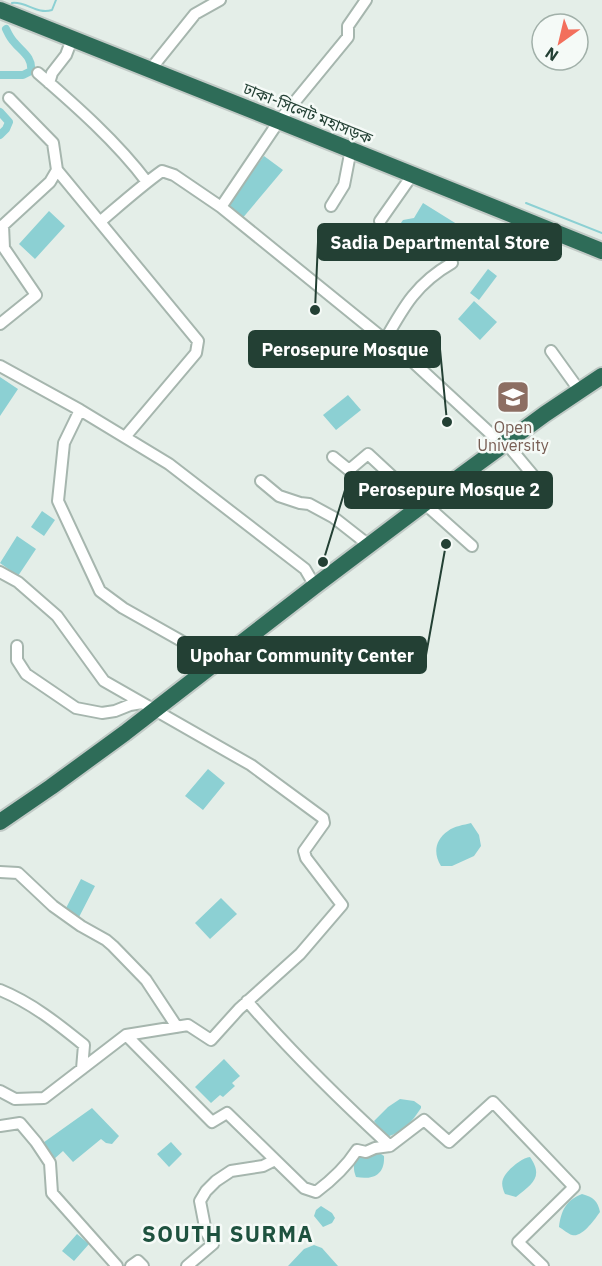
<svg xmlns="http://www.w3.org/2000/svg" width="602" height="1266" viewBox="0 0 602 1266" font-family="'IBM Plex Sans','Noto Sans Bengali',sans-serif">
<rect width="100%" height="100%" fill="#e4eee8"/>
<path fill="#8cd0d3" d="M264,156L283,170L241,220L225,207Z
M423,203L497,249L489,261L457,244L445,264L394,233L403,220L414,218Z
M49,211L65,226L35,259L19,244Z
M488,269L497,276L479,300L470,293Z
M474,301L497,322L480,340L458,319Z
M0,377L18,389L0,416Z
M348,395L361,410L336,430L323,415Z
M42,511L55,520L44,536L31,527Z
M17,536L36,549L18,576L0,563Z
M208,769L225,783L203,810L185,796Z
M471,823L479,835L481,846L474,856L452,866H441C433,853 435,840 448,831C454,826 464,825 471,823Z
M81,879L95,886L78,919L64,912Z
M221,898L237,914L210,939L195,923Z
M224,1059L240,1076L232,1083L235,1086L223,1097L220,1095L211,1103L195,1087Z
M400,1099L414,1101L421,1106V1108C412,1122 402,1133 386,1137L374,1121L388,1107Z
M92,1108L119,1136L112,1144L106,1143L101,1139L73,1162L63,1151L53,1160L40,1145Z
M171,1142L182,1154L169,1167L157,1154Z
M375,1150L384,1156C385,1175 373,1180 356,1177C349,1159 361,1157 375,1150Z
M530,1157C544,1177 532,1184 516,1197L505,1194C503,1190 501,1184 503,1179C506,1171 521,1158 530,1157Z
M582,1194C593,1197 598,1201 600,1212C595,1219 582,1238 572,1235C568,1234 563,1229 559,1227C561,1211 566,1200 582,1194Z
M321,1206L332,1213L335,1218L332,1223L323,1227L314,1216L316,1210Z
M77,1234L89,1244L74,1261L62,1251Z
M314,1245L322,1248L338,1266H288L304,1249Z"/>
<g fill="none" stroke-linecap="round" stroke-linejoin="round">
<path stroke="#8cd0d3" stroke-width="2" d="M12,3C26,1 37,15 52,10L56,0
M526,203L602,233"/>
<path stroke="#8cd0d3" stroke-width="8" d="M0,75H23L31,71C33,57 21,51 14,42C10,38 8,33 6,29
M0,112L9,122L6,129L0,135"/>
<defs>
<path id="minor" d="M366,0L348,26V37L279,121L221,207L385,340L399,349L503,445
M150,70L195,14L220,0
M38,73C75,105 117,142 147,182
M49,83L52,73L66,55L72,39
M57,170L198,341L196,353L125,437
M331,206L344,185L351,149
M101,221C121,204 141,186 162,171L174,175L221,207
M380,221L413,174
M0,228L50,182L57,170L53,143L9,98
M0,324L36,295L4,248L3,225
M385,340C404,306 417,283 452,263
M551,351L579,390
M0,366L80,410L169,464L305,569L315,586
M80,410L64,443L58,501L100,591L123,608L185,643L218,663
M506,443L542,486L540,500
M333,457L349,470L368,454L423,505
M261,481L279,496L300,503L309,504L333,517L370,546
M425,504L472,546
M0,572L18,582L57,616L104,681L251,765L323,818L324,823L304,851L306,858L342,905L300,954L239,1009L211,1040L188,1025L126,1035L44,1098L15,1099L0,1091
M17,646V660L26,674L76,708L102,713L115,711L130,705L142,703
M0,872L18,873L53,906L81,926L106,940L113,946L146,980L177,1027
M0,990C32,1003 58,1024 84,1045L82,1069
M247,1001C291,1052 340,1100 390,1146L424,1120L449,1142L493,1102L574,1187L518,1242L543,1266
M126,1035L212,1122L227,1113L304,1188L316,1192C332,1180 346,1167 357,1150L366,1152L375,1148L390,1146
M0,1126L20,1123L36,1142L50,1163L52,1193L117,1266
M131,1266L138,1261L143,1266
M187,1266L213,1244L206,1232L200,1201L206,1191L216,1181L231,1171L263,1166L275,1160"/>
<path id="highway" d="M0,10L279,121L602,251
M0,822L51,787L125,733L315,586L462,475L545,414L602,376"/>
</defs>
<use href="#minor" stroke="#a6b6ae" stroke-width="14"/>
<use href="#highway" stroke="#c1cac6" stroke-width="20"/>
<use href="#minor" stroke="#fff" stroke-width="10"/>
<use href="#highway" stroke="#2e6c58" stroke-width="16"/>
</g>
<defs>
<symbol id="university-square" viewBox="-11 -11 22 22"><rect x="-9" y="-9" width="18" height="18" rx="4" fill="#8d6e63" stroke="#f5faf7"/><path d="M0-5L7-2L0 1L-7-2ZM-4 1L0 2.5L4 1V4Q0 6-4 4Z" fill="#fff"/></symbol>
</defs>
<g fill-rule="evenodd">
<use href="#university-square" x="494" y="378" width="38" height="38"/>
</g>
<g text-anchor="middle" stroke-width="5" stroke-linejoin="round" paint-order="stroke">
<g font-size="16" fill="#234034" stroke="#f5faf7">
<text transform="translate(308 113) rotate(22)" y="6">ঢাকা-সিলেট মহাসড়ক</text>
</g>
<g font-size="16" fill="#785e54" stroke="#f5faf7">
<text x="513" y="433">Open<tspan x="513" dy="18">University</tspan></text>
</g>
<g font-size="22" font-weight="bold" letter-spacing="1.5" fill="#1e523f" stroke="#f5faf7">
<text x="228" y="1242">SOUTH SURMA</text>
</g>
</g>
<path fill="none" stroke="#234034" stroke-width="2" d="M315 310L318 242M447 422L440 349M323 562L345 490M446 544L426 655"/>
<g fill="#234034" stroke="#f5faf7" stroke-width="2">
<circle cx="315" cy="310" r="6"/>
<circle cx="447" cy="422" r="6"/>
<circle cx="323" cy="562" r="6"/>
<circle cx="446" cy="544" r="6"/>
</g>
<g fill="#234034" stroke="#234034" stroke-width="2">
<rect x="318" y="224" width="243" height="36" rx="6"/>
<rect x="249" y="331" width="191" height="36" rx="6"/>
<rect x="345" y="472" width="207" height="36" rx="6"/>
<rect x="178" y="637" width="248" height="36" rx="6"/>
</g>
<g font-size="18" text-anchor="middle" font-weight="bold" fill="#fff">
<text x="440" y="249">Sadia Departmental Store</text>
<text x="345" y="356">Perosepure Mosque</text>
<text x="449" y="496">Perosepure Mosque 2</text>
<text x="302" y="662">Upohar Community Center</text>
</g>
<g transform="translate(560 42) rotate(214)"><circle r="28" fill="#f5faf7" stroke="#a1b0a9" stroke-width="1.5"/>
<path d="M0-4.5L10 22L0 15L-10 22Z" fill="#f36f5c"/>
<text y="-9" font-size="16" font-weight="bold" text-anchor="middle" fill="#234034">N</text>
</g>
</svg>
